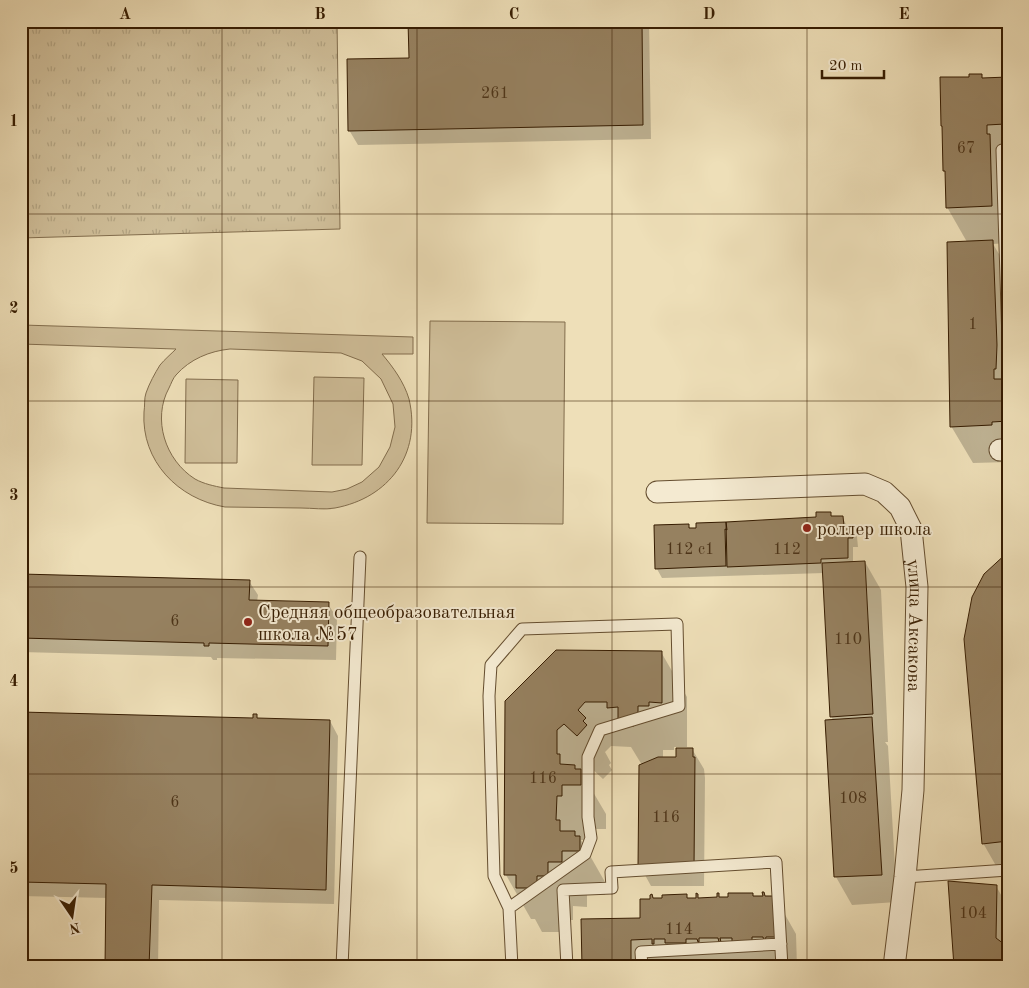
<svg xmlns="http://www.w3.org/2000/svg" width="1029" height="988" viewBox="0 0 1029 988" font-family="'Old Standard TT',serif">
<defs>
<pattern id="grass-tufts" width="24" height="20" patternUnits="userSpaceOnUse" patternTransform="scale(1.25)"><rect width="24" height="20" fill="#cfbe99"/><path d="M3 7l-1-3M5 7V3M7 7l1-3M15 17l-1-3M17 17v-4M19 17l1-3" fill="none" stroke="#b2a382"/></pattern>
</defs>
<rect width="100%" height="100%" fill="#eedfb8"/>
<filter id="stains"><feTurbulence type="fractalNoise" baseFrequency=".004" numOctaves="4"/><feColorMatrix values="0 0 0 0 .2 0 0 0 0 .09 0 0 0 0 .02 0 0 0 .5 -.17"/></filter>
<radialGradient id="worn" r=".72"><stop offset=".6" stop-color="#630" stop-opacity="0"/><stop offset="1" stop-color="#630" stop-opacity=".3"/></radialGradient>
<path fill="url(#grass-tufts)" stroke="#826d4d" d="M21,21H337L340,229L21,238Z"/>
<path fill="#cfbe99" stroke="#826d4d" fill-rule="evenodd" d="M430,321L565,322L563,524L427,523Z
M22,325L413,337V354H382C393,367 404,382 409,399C422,454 389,498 335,508C325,510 312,508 301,508C276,508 250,507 225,507C178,499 141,461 144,412C145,406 144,398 146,393C149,384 155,373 160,365C165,359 171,354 176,349L21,344ZM230,349L341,353L362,361L381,379L393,404L395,427L390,447L379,467L362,482L347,489L332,492L224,488C214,486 204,484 195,479C165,460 152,419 169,388C171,384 173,378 176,375C190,359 210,351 230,349Z
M314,377L364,378L362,465H312Z
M186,379L238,380L237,463H185Z"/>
<path fill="#0003" d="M409,21H649L651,139L358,145L349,130L410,59Z
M981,75L983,79H1008V243L993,244L1008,269V462L973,463L951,426L967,242L947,207L946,174L944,171L970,79Z
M830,513L832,517H842L848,528L852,527L857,537L858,547H853V562H865L881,590L888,742H885L888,746L897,902L852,905L836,877L826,721L833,720L831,716L824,573L662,578L657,569L688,525L691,529L817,518Z
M1008,553V870L999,871L983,843Z
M21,575L249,581L258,595L257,602L328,604L337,618L336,660L217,658V660H213L211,657L21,652Z
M661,652L687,697V747H674V750H663V758H677L692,749L704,769L705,778L704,886H651L640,866L642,765L631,747L611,746L605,752L611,763L609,765L612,770L603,779L590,767L583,775L606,814V829H588L587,840H581L605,882V895H587V907L573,906V920H562V932H542L535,919H531L506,875L507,701Z
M21,713L254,719L256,716L258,719L330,721L338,736L334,904L159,900L158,967H106L108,898L21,896Z
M949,882L996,886L1008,907V967Z
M752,894L754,898L775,897L796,934L797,967H583L663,900L686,895L688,899L729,898Z"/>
<path fill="#968160" stroke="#361c01" d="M408,21H642L643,125L348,131L347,59L409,58Z
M969,74H982V78L1008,77V122H1005V124L987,125V134H990L992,206L946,208L945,171H943L942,126H941L940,77H969Z
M993,240L997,345L996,369H994V379H1008V421L992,422V425L950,427L947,242Z
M816,512H831V516H843L844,526H852L853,538H848V558L821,559V563L727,567L726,522L816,517Z
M726,522L727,530L725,529L726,566L655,569L654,525L689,524V528H696V523Z
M1008,552V841L982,844L964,639L972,597L984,574Z
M865,561L873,714L830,717L822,563Z
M21,574L250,580L249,600L329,602L328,646L209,643V646H204V643L21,638Z
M556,650L662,651V703L649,702V706H638V721H634V726H618V707L607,708V702H585L578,710L586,718L583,721L587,725L577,736L564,724L557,730V754H560V764L575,765V769H581V785H562V796H557L556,820H560V831H575V836H580V851H562V862H548V876H537V888H516V875H504L505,701Z
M21,712L253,718V714H257V718L330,720L326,890L152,885L149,967H105L106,884L21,882Z
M872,717L882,875L834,877L825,720Z
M676,748H693V757H695L694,867H638L639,765L658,757H676Z
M948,881L997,885L996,938L1008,947V967H954Z
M762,892H764L765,896H775L777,937H766L765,941H764L763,937H752V941L732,942V938H720L721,942H719L718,938H699V942H698L697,939H686V943H665V939H654V944H652V939L631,940V965L633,967H582L581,919L640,918V899H650V895L652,894L653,898H662V895L687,894V898H696V893L698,894V898L717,897V893H719V897H728V893H753V896H763Z"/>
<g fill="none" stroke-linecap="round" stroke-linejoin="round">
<defs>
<path id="service" d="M1008,150H1002L1008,341
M905,877L1008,870
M509,908L585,854L591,838L588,817V757L600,730L679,706L677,624L522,629L491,665L489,696L494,876L509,908L512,967
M342,967L360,557
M567,967L563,890L612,888L611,872L776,862L782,967
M642,967L641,952L781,944"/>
<g id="minor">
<path d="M1000,450H1008"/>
<path id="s1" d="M657,492L865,484L884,492L900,507L911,529L917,587L913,790L905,877L894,967"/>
</g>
</defs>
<use href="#service" stroke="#644d2f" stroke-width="13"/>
<use href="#minor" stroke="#644d2f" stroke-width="23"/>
<use href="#service" stroke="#f4ead1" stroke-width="11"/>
<use href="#minor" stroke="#f4ead1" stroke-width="21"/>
</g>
<path fill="none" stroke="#361c01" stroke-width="1" stroke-opacity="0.55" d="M222,21V967M417,21V967M612,21V967M807,21V967M21,214H1008M21,401H1008M21,587H1008M21,774H1008"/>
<g fill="#8f2418" stroke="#f4ead1" stroke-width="2">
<circle cx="807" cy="528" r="5"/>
<circle cx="248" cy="622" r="5"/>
</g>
<g text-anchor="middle" stroke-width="4" stroke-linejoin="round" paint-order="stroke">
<g font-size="16" fill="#4e3519">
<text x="495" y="98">261</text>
<text x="966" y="153">67</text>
<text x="973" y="329">1</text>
<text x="690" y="554">112 с1</text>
<text x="787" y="554">112</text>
<text x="175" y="626">6</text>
<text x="848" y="644">110</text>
<text x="543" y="783">116</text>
<text x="853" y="803">108</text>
<text x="175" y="807">6</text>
<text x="666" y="822">116</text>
<text x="973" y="918">104</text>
<text x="679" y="934">114</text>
</g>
<g font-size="19" fill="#361c01" stroke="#f4ead1" text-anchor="start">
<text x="817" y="535">роллер школа</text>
<text x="258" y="618">Средняя общеобразовательная<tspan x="258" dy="22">школа №57</tspan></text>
</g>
<g font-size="19" fill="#361c01" stroke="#f4ead1">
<text dy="7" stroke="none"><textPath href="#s1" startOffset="372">улица Аксакова</textPath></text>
</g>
</g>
<rect width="1029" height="988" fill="none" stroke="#eedfb8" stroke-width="55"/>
<g transform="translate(72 916) rotate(167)" stroke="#f4ead1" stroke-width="4" paint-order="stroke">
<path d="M0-4L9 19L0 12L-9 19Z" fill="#361c01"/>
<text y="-8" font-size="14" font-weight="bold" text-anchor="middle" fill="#361c01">N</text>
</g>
<path d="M822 70v8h62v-8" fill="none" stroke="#361c01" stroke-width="2.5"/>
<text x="829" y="70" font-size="15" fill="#361c01" stroke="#f4ead1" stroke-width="4" paint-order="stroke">20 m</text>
<rect x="28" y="28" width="974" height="932" fill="none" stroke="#361c01" stroke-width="2"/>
<g font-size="16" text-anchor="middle" font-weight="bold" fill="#361c01">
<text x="125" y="19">A</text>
<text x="320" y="19">B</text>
<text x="514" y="19">C</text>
<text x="709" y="19">D</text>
<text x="904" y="19">E</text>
<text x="14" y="126">1</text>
<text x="14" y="313">2</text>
<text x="14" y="500">3</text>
<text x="14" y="686">4</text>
<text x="14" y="873">5</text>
</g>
<rect width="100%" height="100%" filter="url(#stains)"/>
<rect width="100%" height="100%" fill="url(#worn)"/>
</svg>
